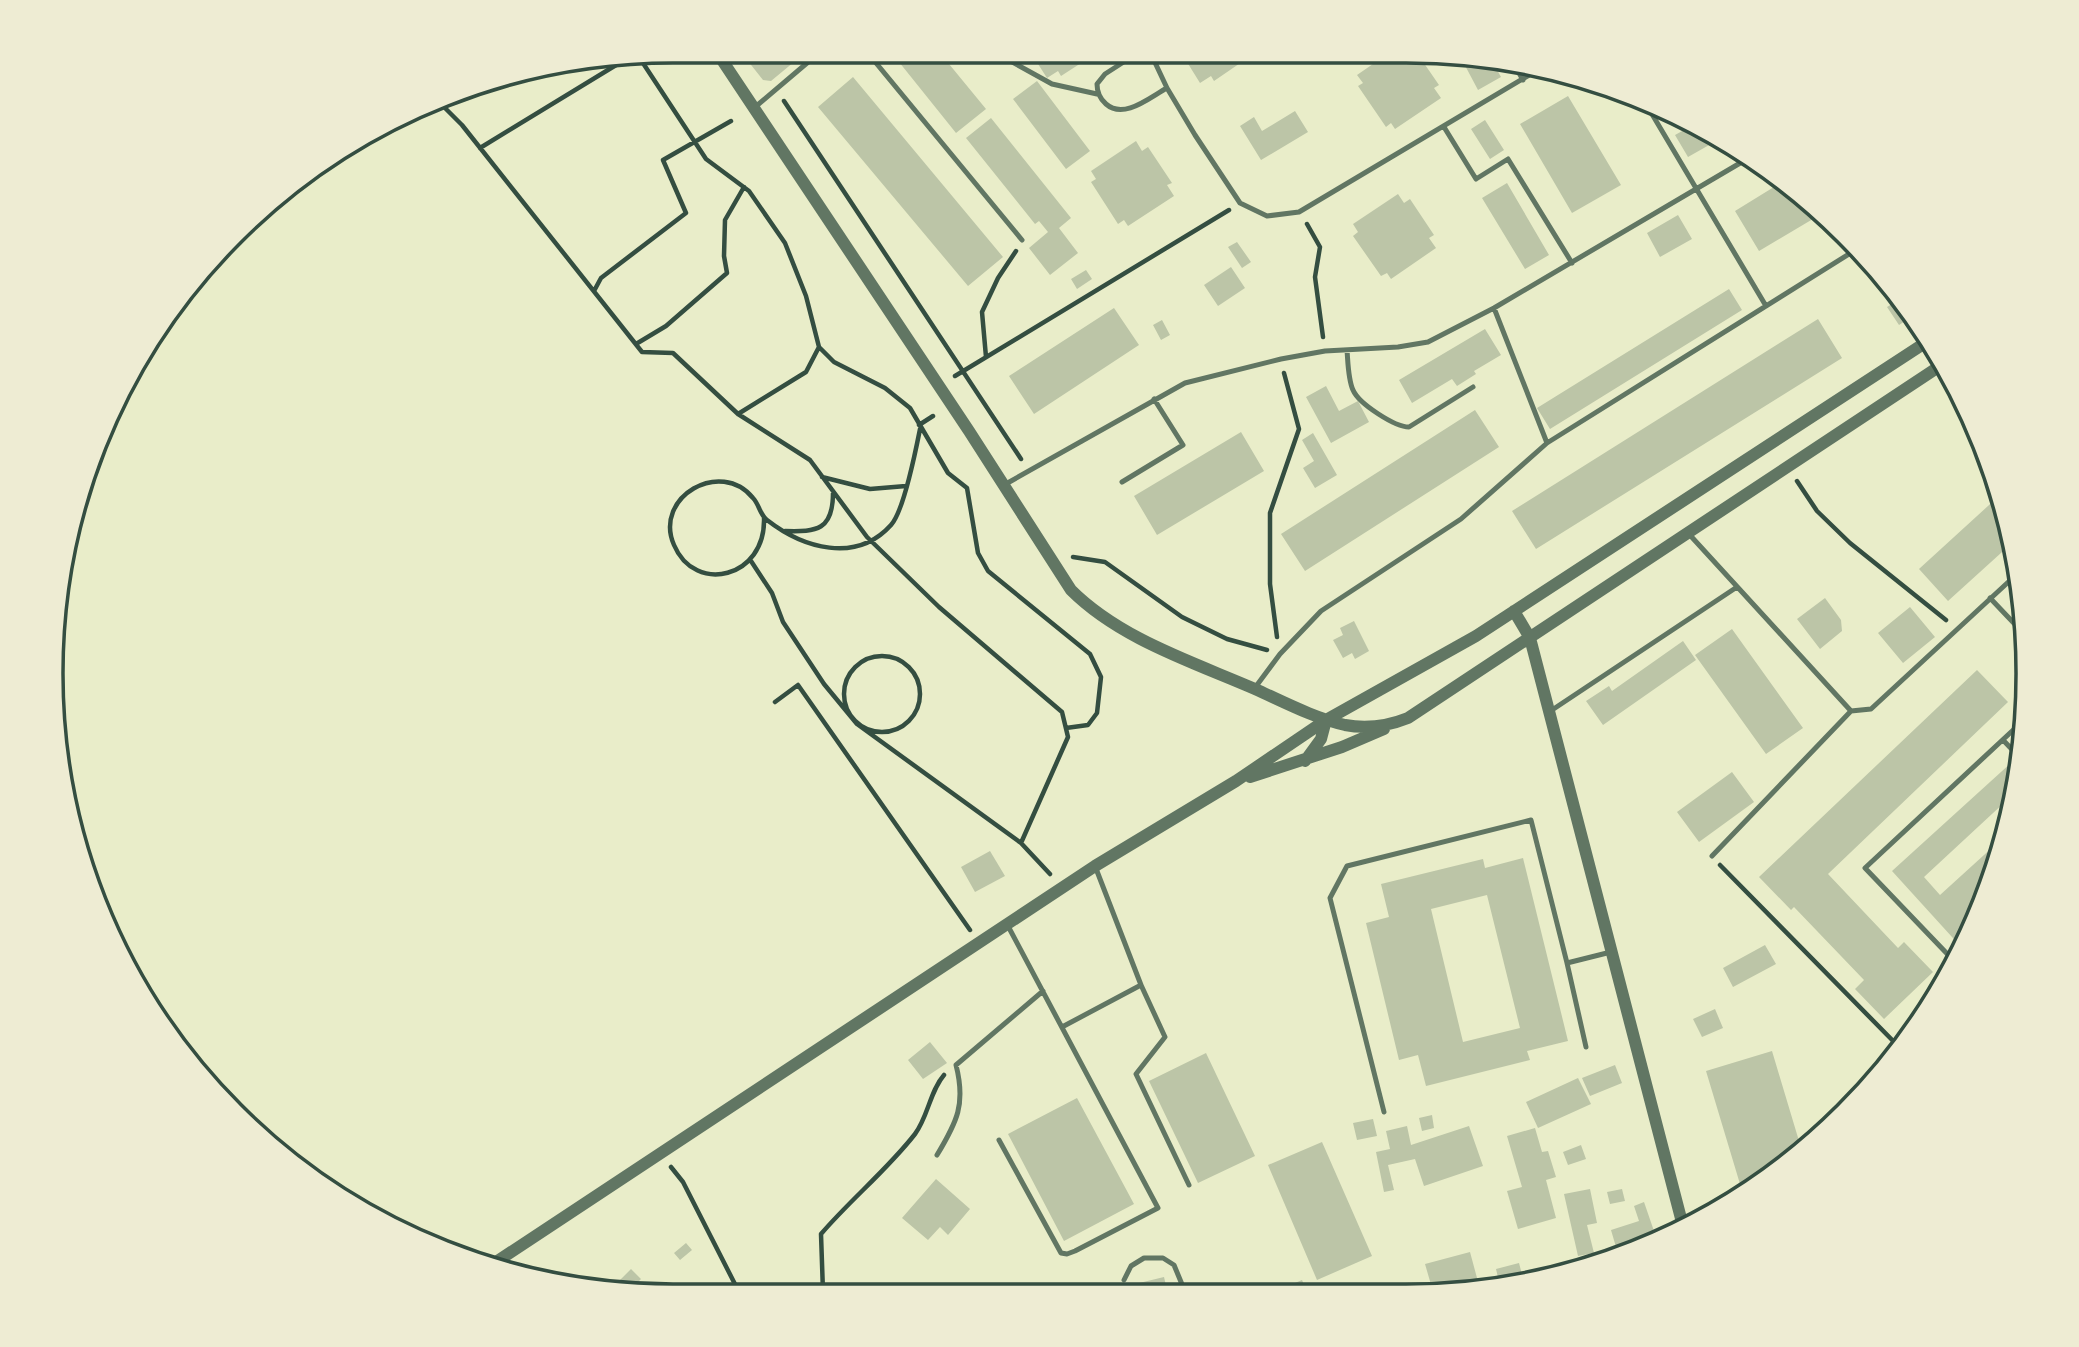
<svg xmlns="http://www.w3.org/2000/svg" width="2079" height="1347" viewBox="0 0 2079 1347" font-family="'Public Sans',sans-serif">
<rect width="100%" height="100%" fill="#e9edc9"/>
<path fill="#bcc5a7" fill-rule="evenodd" d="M740,51L796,52L800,57L771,81L763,80Z
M891,52L940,53L986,109L956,133Z
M1031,53H1064L1095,54L1061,76L1058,71L1047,78Z
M1182,54L1247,55L1249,57L1214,81L1211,76L1200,83Z
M1386,55L1419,56L1439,85L1434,88L1441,98L1395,129L1391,123L1386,127L1358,86L1363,83L1357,75Z
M1460,56L1490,57L1501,77L1478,90Z
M853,77L1003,257L968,286L818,107Z
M1037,81L1090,151L1066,169L1013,99Z
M1568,96L1621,185L1572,213L1520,124Z
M1295,111L1308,132L1261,160L1240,126L1254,117L1262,131Z
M991,118L1071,218L1059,228L1078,253L1050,275L1029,248L1048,232L1039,221L1035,224L966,138Z
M1485,120L1504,150L1490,159L1471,129Z
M1695,124L1718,140L1688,157L1675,135Z
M1136,141L1142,151L1148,147L1172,183L1167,185L1174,196L1128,226L1124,220L1118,224L1091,182L1096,179L1091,171Z
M1782,182L1816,205L1823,213L1759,251L1735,211Z
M1507,183L1549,255L1525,269L1482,198Z
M1398,194L1404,203L1410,199L1434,235L1429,238L1436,248L1391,279L1387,273L1381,276L1353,236L1358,232L1353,224Z
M1678,215L1692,239L1660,257L1647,233Z
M1237,242L1251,262L1242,268L1228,247Z
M1231,267L1245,288L1218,306L1204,285Z
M1086,270L1092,279L1077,289L1071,279Z
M1882,276L1899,294L1913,316L1899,325L1887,307L1897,301Z
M1729,289L1742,310L1550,429L1537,408Z
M1114,308L1139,345L1034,414L1009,376Z
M1818,319L1842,358L1536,549L1512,511Z
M1162,320L1170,335L1161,340L1153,325Z
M1485,329L1501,355L1474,371L1476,374L1457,386L1452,379L1412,403L1399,380Z
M1326,386L1339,411L1358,401L1369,422L1331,443L1306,397Z
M1475,410L1499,447L1305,571L1281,534Z
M1241,432L1264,471L1157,535L1134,496Z
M1313,433L1337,475L1315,488L1303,468L1314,461L1302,440Z
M2000,495L2007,512L2012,543L1948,601L1919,569Z
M1825,598L1841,620L1842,631L1820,649L1797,619Z
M1910,607L1935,637L1903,663L1878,633Z
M1354,621L1369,651L1355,659L1352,653L1343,658L1333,640L1343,635L1340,628Z
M1732,629L1803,728L1766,754L1695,655Z
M1683,641L1696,660L1603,725L1586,701L1609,686L1612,691Z
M1977,670L2008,702L1828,874L1898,948L1904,942L1933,972L1884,1019L1855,989L1864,980L1794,907L1791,910L1759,877Z
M2012,762L2019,770L2011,806L2006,801L1924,877L1940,895L1995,845L2000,852L1995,873L1980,907L1965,921L1971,928L1962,948L1892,871Z
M1732,772L1754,802L1699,842L1677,812Z
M990,851L1005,876L975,892L961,867Z
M1523,858L1568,1041L1527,1051L1530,1060L1426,1086L1418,1055L1399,1060L1366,923L1389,917L1381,884L1483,859L1485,868ZM1487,895L1520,1028L1463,1042L1431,909Z
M1765,945L1776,964L1733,987L1723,968Z
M1715,1009L1723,1028L1702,1037L1693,1019Z
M930,1042L947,1063L923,1079L908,1060Z
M1772,1051L1802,1151L1785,1167L1743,1194L1706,1071Z
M1206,1053L1255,1156L1198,1183L1149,1081Z
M1615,1065L1622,1083L1590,1096L1582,1078Z
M1578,1078L1591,1104L1538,1128L1526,1102Z
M1077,1098L1134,1204L1064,1241L1008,1134Z
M1432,1115L1434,1128L1422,1131L1419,1118Z
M1373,1119L1377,1136L1357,1140L1353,1123Z
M1407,1126L1411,1145L1469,1126L1483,1166L1424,1186L1415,1159L1388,1165L1394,1190L1384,1192L1376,1152L1390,1149L1386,1131Z
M1535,1128L1542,1152L1548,1151L1556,1177L1546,1180L1556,1218L1518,1229L1507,1191L1522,1187L1507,1136Z
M1322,1142L1372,1256L1317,1280L1268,1165Z
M1581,1145L1586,1159L1568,1165L1563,1152Z
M936,1179L970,1209L948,1235L940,1227L928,1240L902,1218Z
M1590,1189L1597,1223L1587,1225L1594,1253L1578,1256L1564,1194Z
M1622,1189L1625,1201L1610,1204L1607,1192Z
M1644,1202L1655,1234L1616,1247L1611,1230L1639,1221L1634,1206Z
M686,1243L692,1250L680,1260L674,1253Z
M1470,1252L1480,1289L1434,1295L1425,1264Z
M1519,1263L1524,1282L1500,1286L1496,1269Z
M631,1269L641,1279L629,1291H624L616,1284Z
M1164,1277L1168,1294L1102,1293V1292Z
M1302,1280L1308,1294H1283L1281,1289Z"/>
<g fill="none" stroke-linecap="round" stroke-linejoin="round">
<path stroke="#344e41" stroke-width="4.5" d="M639,57L706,159L749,191L785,243L806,296L819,347L834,362L885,388L910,408L948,473L967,488L978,553L988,571L1090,654L1101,677L1097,713L1088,725L1066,728
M438,101L462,125L642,352L673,353L738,414L810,460L867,537L939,607L1062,712L1068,737L1021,843
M784,101L1021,459
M480,148L626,59
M1307,224L1320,247L1315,277L1323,337
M594,291L601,278L686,213L663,160L731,121
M636,344L666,326L727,273L724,256L725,220L744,187
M986,357L982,312L998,278L1016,251
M955,376L1229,210
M738,414L806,372L819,347
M919,425L933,416
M822,477L870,489L906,486
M1797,481L1817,511L1850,543L1946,620
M764,518C766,578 695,595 674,545C653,497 721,458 753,498C759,504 760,515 767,520C803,548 856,564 891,525C904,511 916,449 920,429
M785,531C817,532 833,530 833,493
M1073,557L1105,562L1182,617L1227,639L1267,650
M751,561L772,593L783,622L824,684L857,724L1021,843L1050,874
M1277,637L1270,584V513L1299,429L1284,373
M844 694a38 38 0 1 1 76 0a38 38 0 1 1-76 0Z
M775,702L798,685L970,930
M1720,865L1900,1048
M671,1167L683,1182L739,1292
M823,1292L821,1234C851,1199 887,1170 915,1134C928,1117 930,1091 944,1075"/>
<path stroke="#617663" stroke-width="5" d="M867,52L1022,240
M996,53L1052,84L1097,94
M1136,54L1105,74L1097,84C1097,92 1099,98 1106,104C1124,120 1150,97 1167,88
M1151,54L1167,88L1195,135L1240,203L1267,216L1299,212L1536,71
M1514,64L1523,80
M1646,104L1766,306
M754,108L820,52
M1444,127L1476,179L1508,159L1572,263
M1494,308L1547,443
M1347,350C1348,362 1348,379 1353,390C1359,404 1395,427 1409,427L1473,387
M1122,482L1183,445L1154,399
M1004,485L1185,383L1281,359L1325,351L1398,347L1428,342L1494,308L1747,159
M1688,533L1851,711
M1990,598L2027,637
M1254,689L1280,654L1321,611L1461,519L1547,443L1857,249
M1549,712L1737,587
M2003,740L2022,760
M1712,856L1851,711L1871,709L2017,574
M1955,962L1865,868L2024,720
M1567,963L1586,1047
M1141,985L1165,1037L1136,1074L1189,1185
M1062,1027L1141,985L1095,866
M1384,1112L1330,898L1347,866L1531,820L1567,963L1611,952
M999,1140L1061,1253L1067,1254L1075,1251L1158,1208L1008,926
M937,1155C957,1122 966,1104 956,1065L1043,991
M1124,1280L1131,1266L1144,1258H1163L1174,1265L1186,1294"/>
<path stroke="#617663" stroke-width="12" d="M716,51L969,431L1071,590C1120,639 1193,662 1255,689C1284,702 1314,718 1345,725C1367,729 1388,726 1408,718L1943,364
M1514,611L1530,638L1684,1230
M1305,761L1321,739L1326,720
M1250,777L1342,747L1384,729
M493,1264L1095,866L1236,781L1326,720L1476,636L1928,341"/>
</g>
<path d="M0 0H2079V1347H0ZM673 63H1406A610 610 0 0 1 2016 673V674A610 610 0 0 1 1406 1284H673A610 610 0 0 1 63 674V673A610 610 0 0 1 673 63Z" fill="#eeecd3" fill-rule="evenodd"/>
<path fill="none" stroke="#344e41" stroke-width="3.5" d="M673 63H1406A610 610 0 0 1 2016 673V674A610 610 0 0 1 1406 1284H673A610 610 0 0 1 63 674V673A610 610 0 0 1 673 63Z"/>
</svg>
